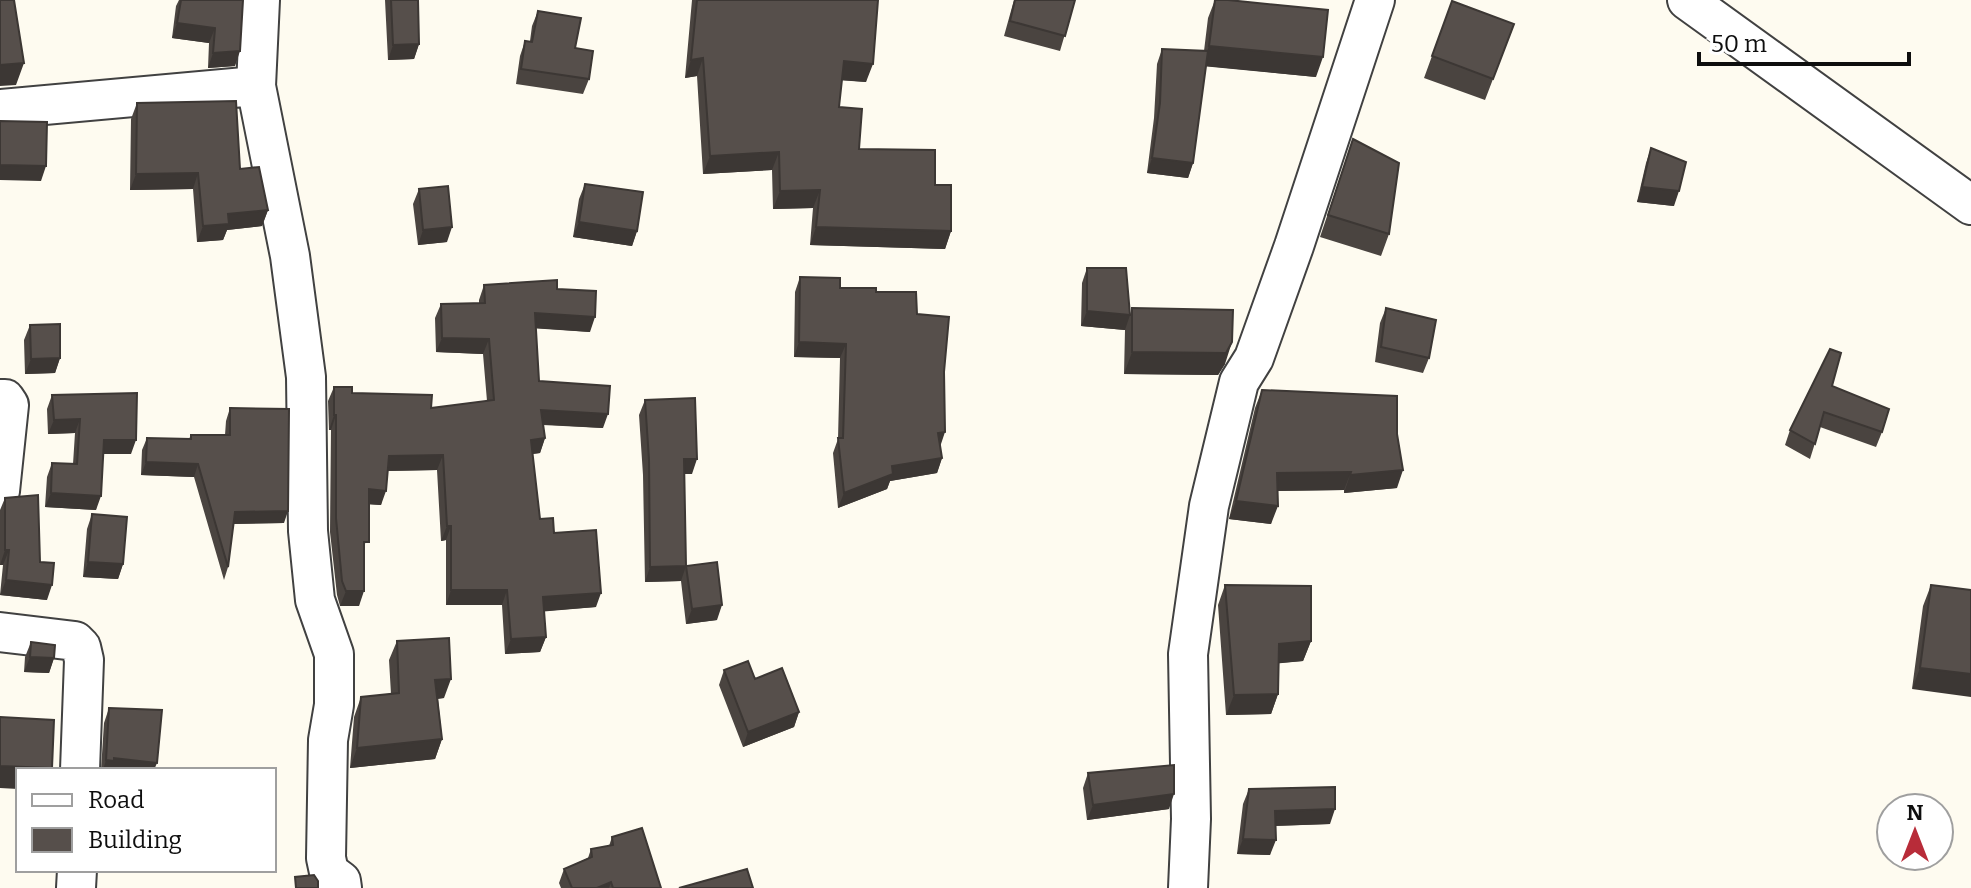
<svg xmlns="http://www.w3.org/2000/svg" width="1971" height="888" viewBox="0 0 1971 888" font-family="Bitter,serif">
<rect width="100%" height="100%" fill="#fefbf0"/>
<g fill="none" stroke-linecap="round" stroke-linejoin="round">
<defs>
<path id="minor" d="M260,0L256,86L290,256L306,377L308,531L315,600L334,654V705L328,740L326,858L329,872L341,881L342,888
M1687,0L1971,205
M0,109L256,86
M0,399H5L9,405L0,491
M0,632L75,641L81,647L84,660L80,770
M76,888L77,870
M1188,888L1191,819L1188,654L1209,506L1239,382L1254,358L1294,246L1375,0"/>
</defs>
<use href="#minor" stroke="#414141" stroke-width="42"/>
<use href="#minor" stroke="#fff" stroke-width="38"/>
</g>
<path fill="#4a4440" d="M179,0H243L235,66L208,68L209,43L172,38L176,6Z
M385,0H418L419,44L414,59L388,60Z
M692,0H878L866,82L842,80L839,107L859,149L935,185L951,231L945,249L810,245L813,208L773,209L772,170L703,174L697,76L685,78Z
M1014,0H1075L1060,51L1004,36Z
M1215,0L1316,77L1206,66L1193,163L1188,178L1147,173L1154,118L1157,64L1162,49L1204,51L1208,18Z
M1452,1L1514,24L1485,100L1424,78Z
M538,11L575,48L589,79L583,94L516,84L520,56L525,41H530L532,26Z
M137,103L240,169L268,210L262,226L227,230L223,240L197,242L193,189L130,190L131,119Z
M1353,139L1389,234L1381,256L1320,237Z
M1651,148L1674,206L1637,202L1646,163Z
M585,184L637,231L632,246L573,237L579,199Z
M419,189L447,242L418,245L413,204Z
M1087,268L1130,315L1132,308L1225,364L1218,375L1124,374L1125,330L1081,326L1082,283Z
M800,277L840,288L876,292L917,314L944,372L940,446L942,458L937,473L890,481L887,489L838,508L833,453L838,439L840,358L794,357L795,292Z
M484,285L557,289L590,332L536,328L539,381L603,428L543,425L545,438L540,453L532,454L540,519L554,533L596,607L544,611L546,637L540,652L505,654L502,605H446V540L441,541L437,470L388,471L381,505L369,504L359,606H340L337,595L330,532L331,430H329L328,401L334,387L352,393L431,408L487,401L483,354L436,352L435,318L441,304L479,303V300Z
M1386,308L1429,358L1423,373L1375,362L1380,323Z
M30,325L60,358L55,373L25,374L24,340Z
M1832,386L1882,432L1876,447L1820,427L1810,459L1785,445L1790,430Z
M1262,390L1397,434V488L1344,493V490L1277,491L1271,524L1229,519L1255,408Z
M52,395L131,454H103L96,510L45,507L47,477L52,463L73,464L75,433L48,434L47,409Z
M645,400L692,474H684L686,566L717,620L686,624L681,581L645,582L643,475L639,415Z
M230,408L284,523L233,524L228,567L224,580L194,477L141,475L142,450L147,438L189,439L191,435H225L226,421Z
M5,498L40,562L47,600L0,595L3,565H0V510Z
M92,514L123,564L118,579L83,577L87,529Z
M1225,585L1311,641L1303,661L1279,663L1278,694L1271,714L1226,715L1218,605Z
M1931,585L1971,590L1912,689L1923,606Z
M397,641L444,698L438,699L442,739L435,759L350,768L354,717L361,697L391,694L389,660Z
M31,642L54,658L49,673L24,672L25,657Z
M724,670L755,679L799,712L794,727L743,747L719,685Z
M109,708L154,770H101L104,723Z
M1088,773L1169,809L1087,820L1083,788Z
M1249,789L1330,824L1275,826L1270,855L1237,854L1243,804Z
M612,837L661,888H561L559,883L564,869L588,858L591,849L609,846Z"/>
<path fill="#3c3734" d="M177,23L215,28L209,43L172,38Z
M419,44L414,59L388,60L393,45Z
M1209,46L1323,57L1316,77L1202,66Z
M240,51L235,66L208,68L213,53Z
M703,58L697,76L685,78L691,60Z
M844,61L873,64L866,82L837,80Z
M24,63L16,85L0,86V65Z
M779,152L772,170L703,174L710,156Z
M1152,158L1193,163L1188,178L1147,173Z
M0,165L46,166L41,181L0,180Z
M198,173L193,189L130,190L136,174Z
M1642,187L1679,191L1674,206L1637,202Z
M820,190L813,208L773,209L780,191Z
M268,210L262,226L227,230L223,240L197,242L203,226L228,214Z
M579,222L637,231L632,246L573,237Z
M452,227L447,242L418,245L423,230Z
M816,227L951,231L945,249L810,245Z
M1087,311L1130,315L1125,330L1081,326Z
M535,313L595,317L590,332L530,328Z
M442,338L489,339L483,354L436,352Z
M799,342L846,344L840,358L794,357Z
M1232,342L1225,364L1218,375L1124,374L1132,352Z
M60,358L55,373L25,374L31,359Z
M541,410L608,414L603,428L535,424Z
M334,415H336L331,430H329Z
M80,419L75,433L48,434L54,420Z
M945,432L940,447L938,433Z
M545,438L540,453L525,455L531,440Z
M104,440H136L131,454H98Z
M443,455L437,470L383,471L389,456Z
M942,458L937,473L890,481L887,489L838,508L844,493L892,466Z
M684,459H697L692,474H678Z
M146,462L198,464L194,477L141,475Z
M1403,470L1397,488L1344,493L1350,475Z
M1351,472L1344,490L1270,491L1277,473Z
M369,489L386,491L381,505L363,504Z
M51,493L101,496L96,510L45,507Z
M1236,501L1278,506L1271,524L1229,519Z
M288,511L284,523L230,524L235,512Z
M447,526H451L446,540L441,541Z
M5,550H9L3,565H0Z
M88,562L123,564L118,579L83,577Z
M686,566L681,581L645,582L650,567Z
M6,580L52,585L47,600L0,595Z
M451,590H507L502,605H446Z
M346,591H364L359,606H340Z
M601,593L596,607L538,612L543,597Z
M722,605L717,620L686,624L692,609Z
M546,637L540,652L505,654L511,639Z
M1311,641L1303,661L1272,664L1279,644Z
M30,657L54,658L49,673L24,672Z
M1920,668L1971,674V697L1912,689Z
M451,679L444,698L428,699L435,680Z
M1278,694L1271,714L1226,715L1234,695Z
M799,712L794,727L743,747L748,732Z
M442,739L435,759L350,768L357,748Z
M114,758L157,763L154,770H103L106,760Z
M0,766L52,768L51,770H18V789L0,788Z
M1174,794L1169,809L1087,820L1093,805Z
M1335,809L1330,824L1270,826L1275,811Z
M1243,839L1276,840L1270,855L1237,854Z
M611,882L609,888H597Z"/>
<path fill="#564f4b" stroke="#3c3734" stroke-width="2" d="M0,0H14L24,63L0,65Z
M181,0H243L240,51L213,53L215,28L177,23Z
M391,0H418L419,44L393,45Z
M697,0H878L873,64L844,61L839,107L862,109L859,149L935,150V185H951V231L816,227L820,190L780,191L779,152L710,156L703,58L691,60Z
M1015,0H1075L1065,36L1010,21Z
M1215,0H1228L1328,10L1323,57L1209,46Z
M1452,1L1514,24L1493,79L1432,56Z
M538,11L581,18L575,48L593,51L589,79L521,69L525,41L532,42Z
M1162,49L1208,51L1193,163L1152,158L1160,103Z
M236,101L240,169L259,167L268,210L228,214L229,224L203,226L198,173L136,174L137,103Z
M0,121L47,122L46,166L0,165Z
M1353,139L1399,163L1389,234L1328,215Z
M1651,148L1686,162L1679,191L1642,187Z
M585,184L643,192L637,231L579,222Z
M448,186L452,227L423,230L419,189Z
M1087,268H1126L1130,315L1087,311Z
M800,277L840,278V288H876V292H916L917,314L949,317L944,372L945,432L938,433L942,458L892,466L893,474L844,493L838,438H843L846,344L799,342Z
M557,280V289L596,291L595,317L535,313L539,381L610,386L608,414L541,410L545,438L531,440L540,519L553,518L554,533L596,530L601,593L543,597L546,637L511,639L507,590H451V526H447L443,455L389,456L386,491L369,489V542H364V591H346L342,581L336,518V415H334V387H352V393L432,395L431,408L494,400L489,339L442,338L441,304L485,303L484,285Z
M1132,308L1233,310L1232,342L1226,353L1132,352Z
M1386,308L1436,320L1429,358L1381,347Z
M60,324V358L31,359L30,325Z
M1830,349L1841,353L1832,386L1889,409L1882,432L1824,412L1815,444L1790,430Z
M1262,390L1397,396V434L1403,470L1350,475L1351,472L1277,473L1278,506L1236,501Z
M137,393L136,440H104L101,496L51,493L52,463L77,464L80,419L54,420L52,395Z
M695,398L697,459H684L686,566L650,567L649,460L645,400Z
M230,408L289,409L288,511L235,512L228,567L198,464L146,462L147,438L191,439V435H230Z
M38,495L40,562L54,563L52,585L6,580L9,550H5V498Z
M92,514L127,517L123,564L88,562Z
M717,562L722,605L692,609L686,566Z
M1225,585L1311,586V641L1279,644L1278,694L1234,695Z
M1931,585L1971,590V674L1920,668Z
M449,638L451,679L435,680L442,739L357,748L361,697L399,693L397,641Z
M31,642L55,645L54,658L30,657Z
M748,661L755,679L782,668L799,712L748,732L724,670Z
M109,708L162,710L157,763L114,758V761L106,760Z
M0,717L54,720L52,768L0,766Z
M1174,765V794L1093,805L1088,773Z
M1335,787V809L1275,811L1276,840L1243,839L1249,789Z
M642,828L661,888H613L611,882L597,888H572L564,869L592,857L591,849L613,845L612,837Z
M747,869L753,888H679Z
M314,875L318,881V888H296L295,877Z"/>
<rect x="16" y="768" width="260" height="104" fill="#ffffff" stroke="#9f9f9f" stroke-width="2"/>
<rect x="32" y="794" width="40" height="12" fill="#ffffff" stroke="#9f9f9f" stroke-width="2"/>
<text x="88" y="808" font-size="24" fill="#0e0e0e">Road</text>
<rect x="32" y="828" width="40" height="24" fill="#564f4b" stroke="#9f9f9f" stroke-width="2"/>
<text x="88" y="848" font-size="24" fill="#0e0e0e">Building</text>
<g transform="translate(1915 832)"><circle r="38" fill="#ffffff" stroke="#9f9f9f" stroke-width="2"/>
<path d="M0-6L14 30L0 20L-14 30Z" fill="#b82c39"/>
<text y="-12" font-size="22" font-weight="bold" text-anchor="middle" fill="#0e0e0e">N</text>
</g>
<path d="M1699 52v12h210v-12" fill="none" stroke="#0e0e0e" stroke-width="4"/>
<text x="1711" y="52" font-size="24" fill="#0e0e0e" stroke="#ffffff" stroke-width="6" paint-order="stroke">50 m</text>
</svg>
